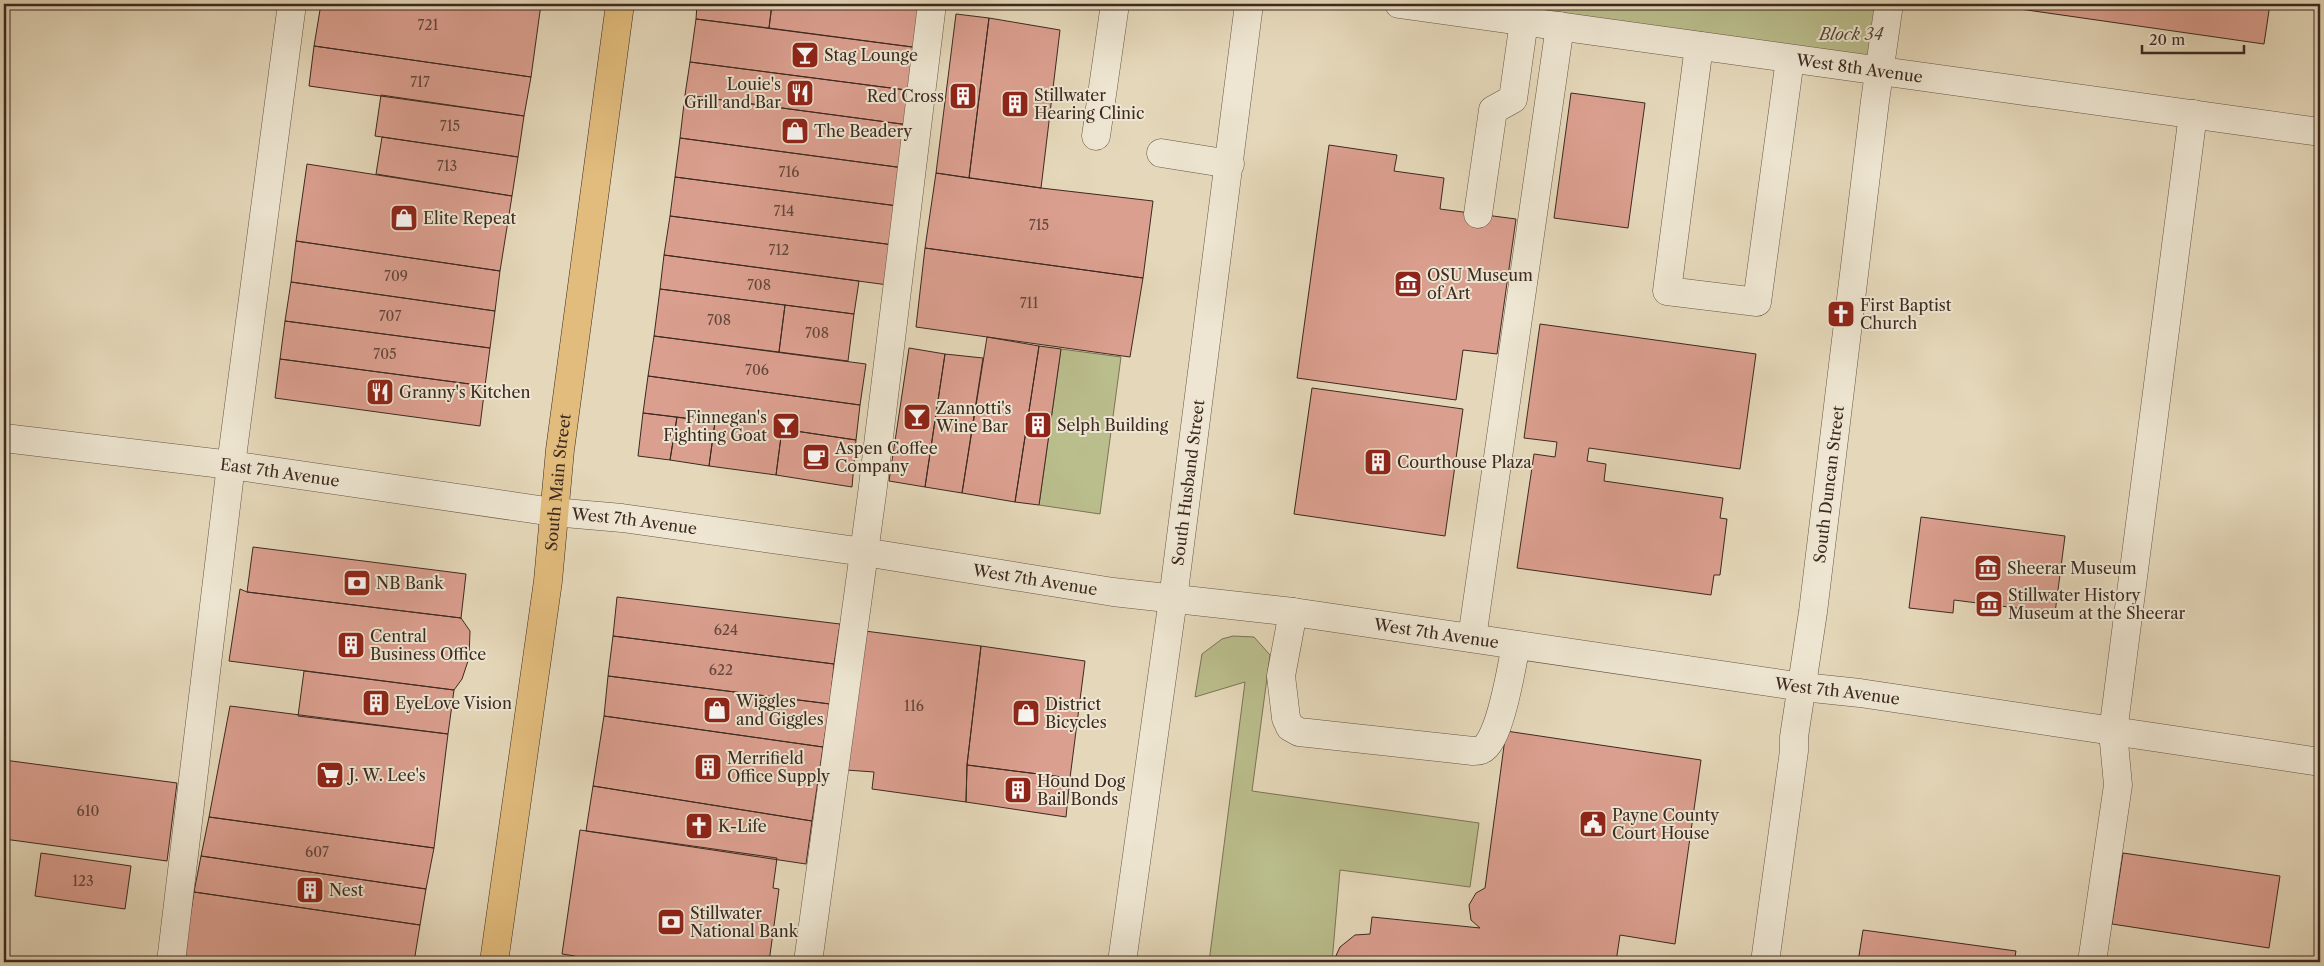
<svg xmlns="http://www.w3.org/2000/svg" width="2324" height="966" viewBox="0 0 2324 966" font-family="'Libre Caslon Text',serif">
<rect width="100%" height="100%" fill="#e5d8ba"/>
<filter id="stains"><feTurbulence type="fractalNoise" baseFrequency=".004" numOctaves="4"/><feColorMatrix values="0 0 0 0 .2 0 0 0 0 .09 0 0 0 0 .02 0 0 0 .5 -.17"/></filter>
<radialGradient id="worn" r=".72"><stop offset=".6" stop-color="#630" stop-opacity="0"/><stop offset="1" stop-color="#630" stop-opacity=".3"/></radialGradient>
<path fill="#babd8c" stroke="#7b7356" d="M1419,4H1886L1877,68Z
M1061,349L1121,357L1100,514L1039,505Z
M1233,636L1254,637L1270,655L1252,791L1479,823L1470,887L1340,870L1332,962H1209L1245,682L1195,697L1202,654L1222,639Z"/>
<path fill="#db9f8f" stroke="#3c2920" d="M321,4H541L531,77L314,46Z
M697,4H772L769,28L696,19Z
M772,4H926L920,48L769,28Z
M1985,4H2270L2264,44Z
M956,14L989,18L969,178L936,173Z
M989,18L1060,30L1041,188L969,178Z
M696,19L920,48L914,91L690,62Z
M314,46L531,77L524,116L309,86Z
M690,62L914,91L909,125L685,95Z
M1571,93L1645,103L1628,228L1554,218Z
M381,95L524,116L518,157L375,136Z
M685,95L909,125L904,168L680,138Z
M382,137L518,157L512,196L376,174Z
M680,138L904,168L898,206L675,177Z
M1329,145L1397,155L1394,171L1444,178L1440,209L1516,219L1497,354L1463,350L1456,400L1297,378Z
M307,164L512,196L500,271L296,241Z
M936,173L1041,188L1153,201L1143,278L925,248Z
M675,177L898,206L894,245L670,216Z
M670,216L894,245L888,285L664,255Z
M296,241L500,271L495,311L291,282Z
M925,248L1143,278L1130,357L916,327Z
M664,255L859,281L854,314L660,289Z
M291,282L495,311L490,348L285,321Z
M660,289L785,305L779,352L654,336Z
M785,305L854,314L848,361L779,352Z
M285,321L490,348L485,386L280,359Z
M1540,324L1756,354L1740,469L1589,448L1587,461L1606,464L1604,481L1723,498L1720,518L1727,519L1720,575H1714L1711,595L1517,568L1534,454L1555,457L1557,442L1524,438Z
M654,336L866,364L860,405L648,376Z
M987,337L1039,346L1015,502L962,493Z
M1039,346L1061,349L1039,505L1015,502Z
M909,348L945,354L925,487L889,481Z
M945,354L983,358L962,493L925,487Z
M280,359L485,386L480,426L275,398Z
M648,376L860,405L856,440L782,429L776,475L709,466L715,422L643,413Z
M1312,388L1463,409L1445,536L1294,514Z
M643,413L677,417L670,460L638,456Z
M677,417L715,422L709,466L670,460Z
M782,429L856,440L852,487L776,475Z
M1921,517L2065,536L2055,613L1954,600L1953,613L1909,608Z
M253,547L466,574L461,618L247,592Z
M240,589L247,592L461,618L470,631L469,658L462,679L454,690L229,661Z
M617,597L840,624L834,664L613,636Z
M865,631L981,646L967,765L966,802L872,789L874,772L846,770Z
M613,636L834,664L830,704L608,676Z
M981,646L1085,661L1070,778L967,765Z
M304,671L454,690L448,734L298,716Z
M608,676L830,704L823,747L604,716Z
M230,706L448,734L434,848L209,817Z
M604,716L823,747L812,821L593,786Z
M1506,731L1701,760L1675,944L1620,935L1616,962H1333L1340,947L1355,935L1370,934L1372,917L1480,928L1471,920L1469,905L1476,893L1485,888Z
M4,760L177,783L167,861L4,839Z
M967,765L1070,778L1066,817L966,802Z
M593,786L812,821L806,864L586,831Z
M209,817L434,848L426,889L201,856Z
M580,830L777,858L773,888L779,889L769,962H575V956L562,954Z
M41,853L131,866L125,909L35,896Z
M2123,853L2280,876L2269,948L2112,924Z
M201,856L426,889L420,925L194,892Z
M194,892L420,925L414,962H183Z
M1863,930L2016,951L2014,962H1858Z"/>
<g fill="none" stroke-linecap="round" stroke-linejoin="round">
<defs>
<g id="minor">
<path id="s1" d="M1399,4L2320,132"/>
<path d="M1699,46L1667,291L1757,302L1790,59"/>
<path d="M1096,136L1115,4"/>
<path d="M1161,153L1230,164"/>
<path d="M1478,214L1493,110L1513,99L1524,21"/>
<path id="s2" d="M4,438L231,465L553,512L622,518L864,552L1113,592L1293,612L1803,687L1860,693L2320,762"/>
<path d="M1293,612L1281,676L1286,718L1290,727L1299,732L1473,751C1476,751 1479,751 1481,750C1500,743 1512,664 1516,645"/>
<path d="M1472,638L1560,26"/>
<path d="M171,962L231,465L292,4"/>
<path d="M808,962L872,494L932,4"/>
<path id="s3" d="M1122,962L1173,599L1249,4"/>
<path id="s4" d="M1765,962L1794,751V737L1813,612L1875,101L1889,4"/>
<path d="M2092,962L2118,785L2113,732L2193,114"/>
</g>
<g id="major">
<path id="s5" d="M494,962L548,581L560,450L620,4"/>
</g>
</defs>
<use href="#minor" stroke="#665546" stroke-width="29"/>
<use href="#major" stroke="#3c2920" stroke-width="29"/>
<use href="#minor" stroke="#eee6d2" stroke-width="28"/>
<use href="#major" stroke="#e2bc7d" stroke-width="28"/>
</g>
<defs>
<symbol id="bar-square" viewBox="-11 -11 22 22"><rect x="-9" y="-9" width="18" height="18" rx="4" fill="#8f2418" stroke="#eee6d2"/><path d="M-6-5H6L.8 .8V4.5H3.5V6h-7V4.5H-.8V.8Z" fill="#fff"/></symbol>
<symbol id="restaurant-square" viewBox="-11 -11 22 22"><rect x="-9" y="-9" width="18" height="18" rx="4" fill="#8f2418" stroke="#eee6d2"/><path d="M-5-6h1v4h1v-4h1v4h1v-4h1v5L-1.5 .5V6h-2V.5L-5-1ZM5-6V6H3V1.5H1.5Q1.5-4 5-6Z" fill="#fff"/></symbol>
<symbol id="building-square" viewBox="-11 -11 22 22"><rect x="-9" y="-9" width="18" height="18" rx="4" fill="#8f2418" stroke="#eee6d2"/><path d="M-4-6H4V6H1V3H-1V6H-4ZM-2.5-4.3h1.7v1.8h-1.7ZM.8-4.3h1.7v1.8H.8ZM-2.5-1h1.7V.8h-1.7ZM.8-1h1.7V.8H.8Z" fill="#fff"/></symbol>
<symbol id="shop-square" viewBox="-11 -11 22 22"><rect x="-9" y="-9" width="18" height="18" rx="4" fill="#8f2418" stroke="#eee6d2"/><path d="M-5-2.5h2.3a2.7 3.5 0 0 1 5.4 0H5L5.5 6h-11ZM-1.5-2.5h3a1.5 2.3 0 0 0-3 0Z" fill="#fff"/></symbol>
<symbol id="museum-square" viewBox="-11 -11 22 22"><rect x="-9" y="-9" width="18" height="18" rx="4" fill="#8f2418" stroke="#eee6d2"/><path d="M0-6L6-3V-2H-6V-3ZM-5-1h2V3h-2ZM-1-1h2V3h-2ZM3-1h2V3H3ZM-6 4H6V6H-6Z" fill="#fff"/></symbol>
<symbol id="church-square" viewBox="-11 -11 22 22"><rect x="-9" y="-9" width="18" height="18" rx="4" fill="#8f2418" stroke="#eee6d2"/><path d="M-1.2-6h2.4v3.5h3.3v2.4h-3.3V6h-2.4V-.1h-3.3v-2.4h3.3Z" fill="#fff"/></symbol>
<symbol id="cafe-square" viewBox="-11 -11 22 22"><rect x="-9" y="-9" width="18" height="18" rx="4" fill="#8f2418" stroke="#eee6d2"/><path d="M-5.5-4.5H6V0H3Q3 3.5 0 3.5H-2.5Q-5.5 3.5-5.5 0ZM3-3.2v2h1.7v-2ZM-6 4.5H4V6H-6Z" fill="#fff"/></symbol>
<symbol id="bank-square" viewBox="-11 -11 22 22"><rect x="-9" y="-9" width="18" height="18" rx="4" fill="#8f2418" stroke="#eee6d2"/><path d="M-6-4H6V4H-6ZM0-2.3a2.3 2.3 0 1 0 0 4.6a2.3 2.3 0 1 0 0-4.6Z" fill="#fff"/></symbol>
<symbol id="supermarket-square" viewBox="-11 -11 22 22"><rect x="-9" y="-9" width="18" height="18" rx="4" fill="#8f2418" stroke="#eee6d2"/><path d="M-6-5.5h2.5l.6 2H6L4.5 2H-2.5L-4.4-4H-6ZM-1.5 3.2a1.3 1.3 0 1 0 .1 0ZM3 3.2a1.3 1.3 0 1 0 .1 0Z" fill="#fff"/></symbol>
<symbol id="civic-square" viewBox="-11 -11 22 22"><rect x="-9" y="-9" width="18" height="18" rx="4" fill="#8f2418" stroke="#eee6d2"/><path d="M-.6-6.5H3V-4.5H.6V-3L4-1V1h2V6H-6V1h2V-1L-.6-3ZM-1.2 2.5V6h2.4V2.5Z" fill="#fff"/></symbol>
</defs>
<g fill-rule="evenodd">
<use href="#bar-square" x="789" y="39" width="32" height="32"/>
<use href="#restaurant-square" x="784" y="77" width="32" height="32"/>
<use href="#building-square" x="947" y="80" width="32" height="32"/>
<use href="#building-square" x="999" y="88" width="32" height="32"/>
<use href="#shop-square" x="779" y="115" width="32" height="32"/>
<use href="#shop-square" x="388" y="202" width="32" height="32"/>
<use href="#museum-square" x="1392" y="268" width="32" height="32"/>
<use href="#church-square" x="1825" y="298" width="32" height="32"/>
<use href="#restaurant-square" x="364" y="376" width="32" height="32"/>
<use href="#bar-square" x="901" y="401" width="32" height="32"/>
<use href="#building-square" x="1022" y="409" width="32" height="32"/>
<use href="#bar-square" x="770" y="410" width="32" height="32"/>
<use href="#cafe-square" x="800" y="441" width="32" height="32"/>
<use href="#building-square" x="1362" y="446" width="32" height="32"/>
<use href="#museum-square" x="1972" y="552" width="32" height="32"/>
<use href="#bank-square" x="341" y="567" width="32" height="32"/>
<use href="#museum-square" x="1973" y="588" width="32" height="32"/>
<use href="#building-square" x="335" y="629" width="32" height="32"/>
<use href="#building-square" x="360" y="687" width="32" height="32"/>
<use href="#shop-square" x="701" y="694" width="32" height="32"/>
<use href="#shop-square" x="1010" y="697" width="32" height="32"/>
<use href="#building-square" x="692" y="751" width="32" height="32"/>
<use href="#supermarket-square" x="314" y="759" width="32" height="32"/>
<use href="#building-square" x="1002" y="774" width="32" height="32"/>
<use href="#civic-square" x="1577" y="808" width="32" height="32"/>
<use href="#church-square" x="683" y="810" width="32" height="32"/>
<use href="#building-square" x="294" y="874" width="32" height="32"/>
<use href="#bank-square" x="655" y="906" width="32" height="32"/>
</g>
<g text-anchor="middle" stroke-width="4" stroke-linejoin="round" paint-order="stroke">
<g font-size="14" fill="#64463c">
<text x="428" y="30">721</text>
<text x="420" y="87">717</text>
<text x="450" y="131">715</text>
<text x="447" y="171">713</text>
<text x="789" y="177">716</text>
<text x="784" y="216">714</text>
<text x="1039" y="230">715</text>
<text x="779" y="255">712</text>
<text x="396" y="281">709</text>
<text x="759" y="290">708</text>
<text x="1029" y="308">711</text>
<text x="390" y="321">707</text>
<text x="719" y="325">708</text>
<text x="817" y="338">708</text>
<text x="385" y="359">705</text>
<text x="757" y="375">706</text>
<text x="726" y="635">624</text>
<text x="721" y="675">622</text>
<text x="914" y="711">116</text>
<text x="88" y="816">610</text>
<text x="317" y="857">607</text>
<text x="83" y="886">123</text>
</g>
<g font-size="16" font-style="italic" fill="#554736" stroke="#eee6d2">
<text x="1851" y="40">Block 34</text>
</g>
<g font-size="16" fill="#3c2920" stroke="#eee6d2" text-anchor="start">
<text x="824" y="61">Stag Lounge</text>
<text x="781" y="90" text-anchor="end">Louie's<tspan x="781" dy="18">Grill and Bar</tspan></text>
<text x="1034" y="101">Stillwater<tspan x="1034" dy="18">Hearing Clinic</tspan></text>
<text x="944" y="102" text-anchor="end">Red Cross</text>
<text x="814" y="137">The Beadery</text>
<text x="423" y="224">Elite Repeat</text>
<text x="1427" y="281">OSU Museum<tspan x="1427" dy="18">of Art</tspan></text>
<text x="1860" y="311">First Baptist<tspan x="1860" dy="18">Church</tspan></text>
<text x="399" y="398">Granny's Kitchen</text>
<text x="936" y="414">Zannotti's<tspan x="936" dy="18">Wine Bar</tspan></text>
<text x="767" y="423" text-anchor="end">Finnegan's<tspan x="767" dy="18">Fighting Goat</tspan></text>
<text x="1057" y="431">Selph Building</text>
<text x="835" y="454">Aspen Coffee<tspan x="835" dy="18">Company</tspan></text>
<text x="1397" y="468">Courthouse Plaza</text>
<text x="2007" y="574">Sheerar Museum</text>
<text x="376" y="589">NB Bank</text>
<text x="2008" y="601">Stillwater History<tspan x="2008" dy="18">Museum at the Sheerar</tspan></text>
<text x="370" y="642">Central<tspan x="370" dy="18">Business Office</tspan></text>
<text x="736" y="707">Wiggles<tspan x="736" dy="18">and Giggles</tspan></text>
<text x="395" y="709">EyeLove Vision</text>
<text x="1045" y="710">District<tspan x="1045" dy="18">Bicycles</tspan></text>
<text x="727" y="764">Merrifield<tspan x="727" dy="18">Office Supply</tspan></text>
<text x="349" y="781">J. W. Lee's</text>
<text x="1037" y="787">Hound Dog<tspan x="1037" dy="18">Bail Bonds</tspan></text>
<text x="1612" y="821">Payne County<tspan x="1612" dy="18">Court House</tspan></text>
<text x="718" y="832">K-Life</text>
<text x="329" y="896">Nest</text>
<text x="690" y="919">Stillwater<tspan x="690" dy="18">National Bank</tspan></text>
</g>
<g font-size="16" fill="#3c2920" stroke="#eee6d2">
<text dy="6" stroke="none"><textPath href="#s1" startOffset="465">West 8th Avenue</textPath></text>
<text dy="6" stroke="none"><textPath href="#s2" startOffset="278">East 7th Avenue</textPath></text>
<text dy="6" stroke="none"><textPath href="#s5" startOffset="484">South Main Street</textPath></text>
<text dy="6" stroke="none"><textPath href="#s3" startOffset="484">South Husband Street</textPath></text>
<text dy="6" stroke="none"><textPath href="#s4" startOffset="482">South Duncan Street</textPath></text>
<text dy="6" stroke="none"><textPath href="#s2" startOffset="636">West 7th Avenue</textPath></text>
<text dy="6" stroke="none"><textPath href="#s2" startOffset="1041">West 7th Avenue</textPath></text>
<text dy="6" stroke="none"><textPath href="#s2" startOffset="1446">West 7th Avenue</textPath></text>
<text dy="6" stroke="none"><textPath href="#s2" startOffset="1851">West 7th Avenue</textPath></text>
</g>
</g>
<rect width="2324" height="966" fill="none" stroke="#e5d8ba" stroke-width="20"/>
<rect x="5" y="5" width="2314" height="956" fill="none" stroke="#3c2920" stroke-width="2.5"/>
<rect x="10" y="10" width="2304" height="946" fill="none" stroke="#3c2920"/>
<path d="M2142 45v8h102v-8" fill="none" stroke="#3c2920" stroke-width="2.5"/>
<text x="2149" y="45" font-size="15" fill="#3c2920" stroke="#eee6d2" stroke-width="4" paint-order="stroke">20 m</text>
<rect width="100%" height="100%" filter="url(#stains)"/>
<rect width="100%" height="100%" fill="url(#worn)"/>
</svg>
